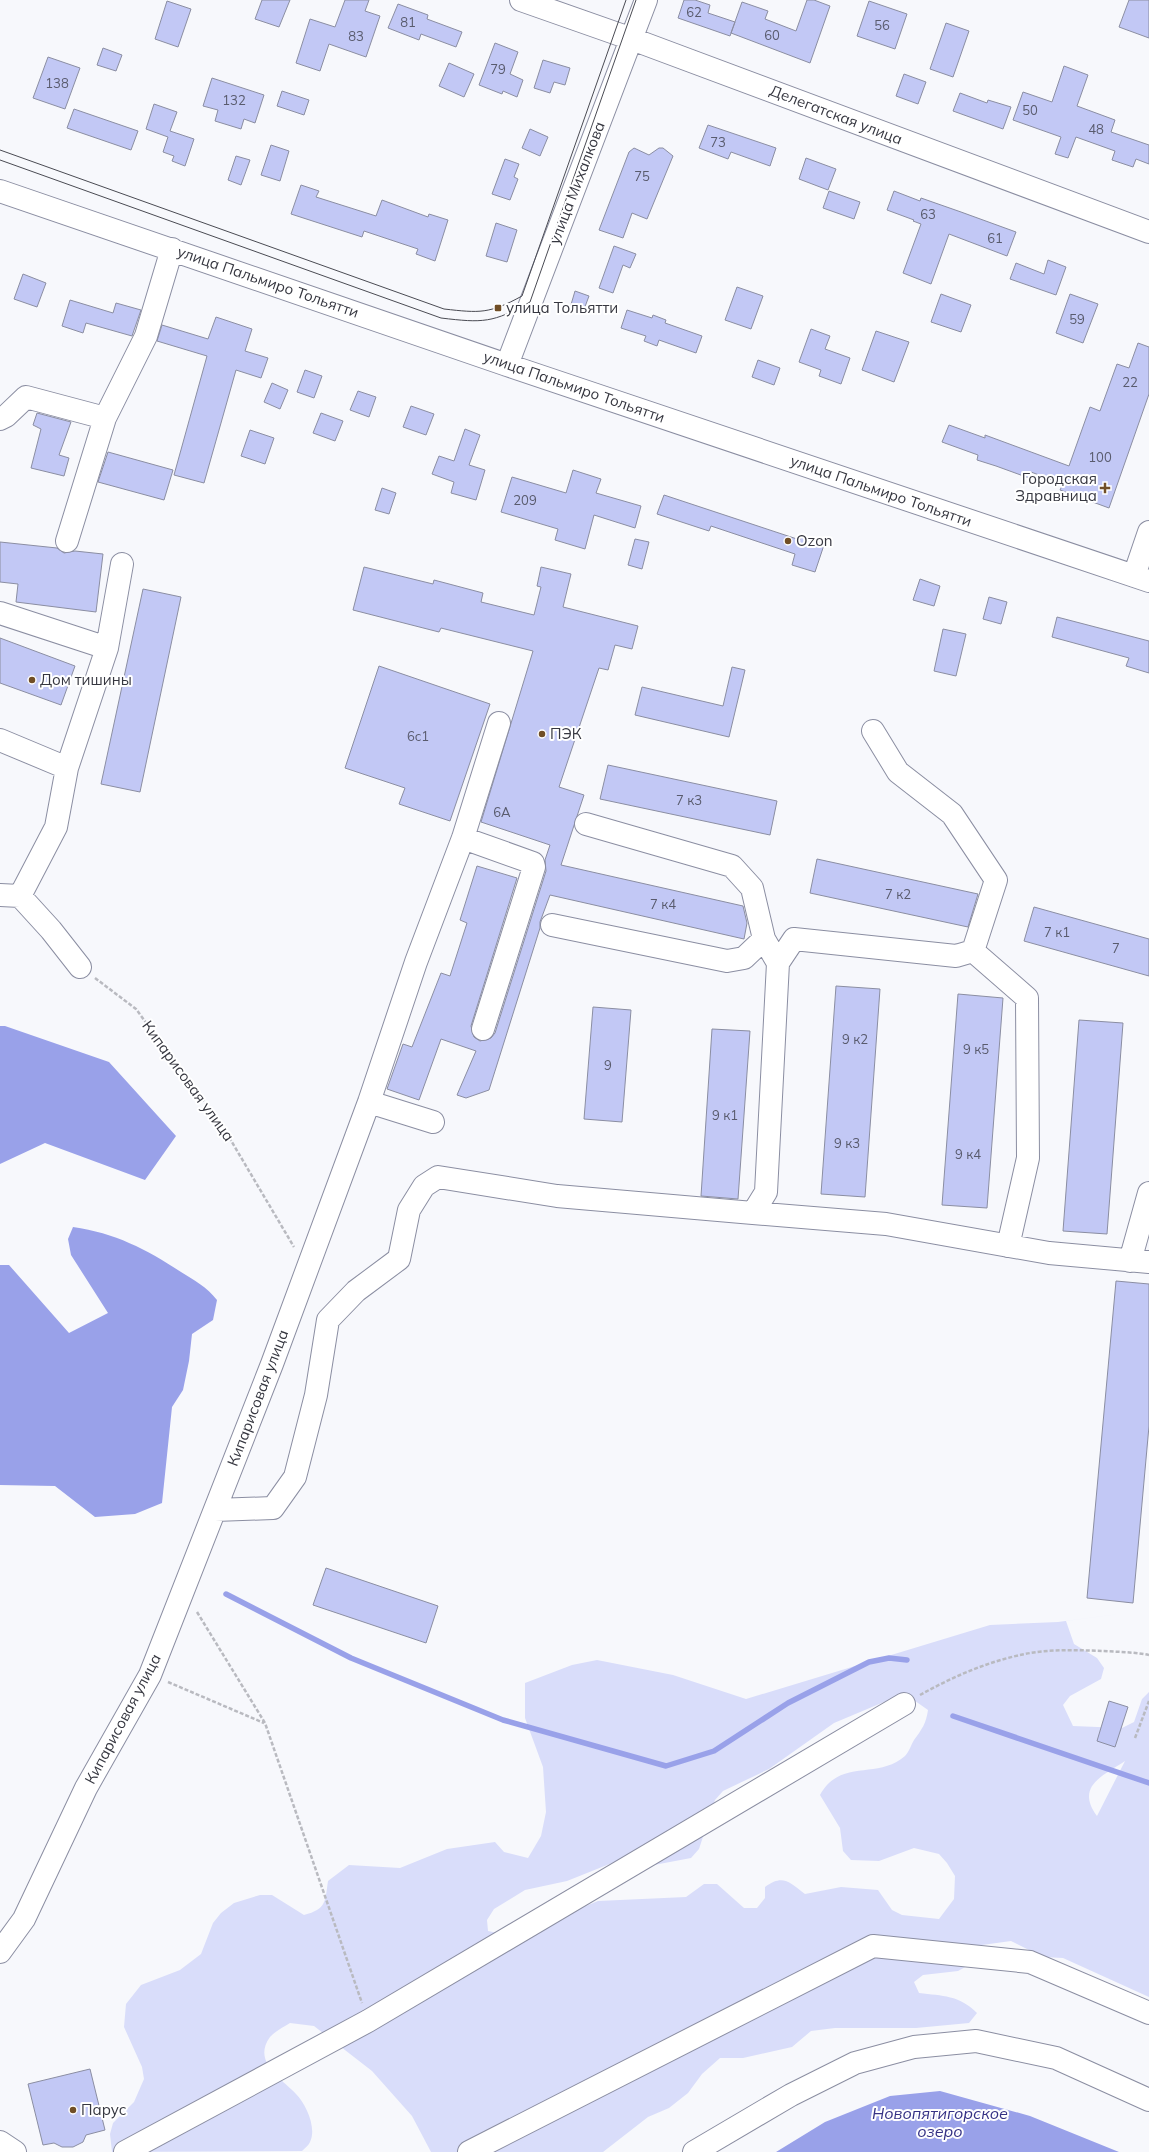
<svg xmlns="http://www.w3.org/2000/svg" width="1149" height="2152" viewBox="0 0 1149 2152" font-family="Mulish,sans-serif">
<rect width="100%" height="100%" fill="#f7f8fc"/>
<path fill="#d9ddfa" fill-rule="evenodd" d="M1149,1610L1066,1621L1074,1644L1097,1658L1104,1668L1101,1679L1070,1696L1063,1705L1073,1726L1122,1728L1134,1722L1142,1699L1149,1692V1997L1063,1958L1043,1957L1011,1941L982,1945L969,1965L958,1971L923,1975L914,1982L919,1993C943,1996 959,1995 977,2013L969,2023L916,2028H835L811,2031L792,2047L743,2058H720L702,2074L688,2093L669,2108L648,2117L603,2152H431L412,2116L372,2071L314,2026L290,2023C284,2027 275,2031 270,2037C252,2062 281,2078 296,2094C306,2104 317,2128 310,2142C309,2145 305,2148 302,2151L112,2152L110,2134L113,2123L134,2102L144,2079L142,2067L124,2027L126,2004L141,1985L180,1970L201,1954L213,1923L221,1913L234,1903L260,1895H272L304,1915C327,1909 325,1901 328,1881L349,1865L400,1868L447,1849L495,1842L504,1852L528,1858L541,1836L546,1812L543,1767L525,1718V1683L572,1665L597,1660L673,1675L746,1699L990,1625L1058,1622ZM908,1696L928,1710C926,1724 922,1729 914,1740C911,1745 909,1752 905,1756C878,1780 840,1758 820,1795L840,1828L843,1851L851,1860L879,1861L914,1848L939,1854L947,1863L955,1876L954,1899L939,1919L902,1915L892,1910L878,1890L841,1887L805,1894C789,1882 783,1874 765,1887V1898L757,1908H744L717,1884H704L686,1897L598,1901L512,1936L488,1931L487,1920L494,1909L525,1890L567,1881L632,1855L654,1865L691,1858L699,1849L715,1800L723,1791L769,1769L834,1723L884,1702ZM1125,1761L1097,1816C1075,1786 1103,1776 1125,1761Z"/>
<path fill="#99a1e9" d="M0,1026H5L109,1062L176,1136L145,1180L45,1143L0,1164Z
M73,1227C115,1233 146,1249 181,1272C194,1280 207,1287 217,1300L213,1320L192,1334L189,1361L183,1390L172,1407L162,1503L135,1514L95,1517L55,1486L0,1485V1265H9L69,1333L108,1313L71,1255L68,1239Z
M940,2091L1030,2116L1119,2152H776L825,2122L890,2096Z"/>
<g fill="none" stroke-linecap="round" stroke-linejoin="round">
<path stroke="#99a1e9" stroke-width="5.5" d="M226,1594L351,1658L503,1720L666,1766L714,1751L788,1703L869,1662L889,1658L907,1660
M953,1716L1149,1783"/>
</g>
<path fill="#c2c8f5" stroke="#8b8ea2" d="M262,0H290L279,27L255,19Z
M345,0H369L365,11L380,16L366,57L329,44L320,71L296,63L310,19L335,27Z
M684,0H695L710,5L708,13L735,22L730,36L678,18Z
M807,0H814L830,6L810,63L731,33L742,2L768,11L765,19L796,31Z
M1129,0H1149V38L1119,27Z
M167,1L191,9L178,47L155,39Z
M869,1L907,14L895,49L857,36Z
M398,4L428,15L427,19L462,32L456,47L421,34L419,40L388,28Z
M946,23L969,31L953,77L930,69Z
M495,43L518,52L510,74L523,80L517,97L503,91L502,94L479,85Z
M103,48L122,55L116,71L97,65Z
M48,57L80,68L65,109L33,98Z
M543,60L570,68L565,85L554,82L550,93L534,88Z
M449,63L474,74L464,97L439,86Z
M1064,66L1088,75L1077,106L1115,120L1111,132L1149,145V164L1136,159L1133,167L1112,160L1115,151L1076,137L1068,158L1055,154L1061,137L1013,120L1023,92L1052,102Z
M904,74L926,82L918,104L896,96Z
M212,78L264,95L255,123L244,119L241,129L215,121L218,110L203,106Z
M282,91L309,100L304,115L277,106Z
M960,93L987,103L988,100L1011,107L1003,129L953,111Z
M154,104L177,112L170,131L194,139L185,166L172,161L174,156L163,152L168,137L146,129Z
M74,109L138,131L131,150L67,128Z
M708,125L776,148L770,166L731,152L728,159L699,148Z
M530,129L548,137L540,156L522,148Z
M271,145L289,151L280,181L261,175Z
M634,148L649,155L659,148H663L673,156L647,219L632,213L623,238L599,230L629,152Z
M236,156L250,160L241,185L228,180Z
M806,158L836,169L828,190L799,179Z
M505,159L519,164L514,177L518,179L510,200L492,194Z
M301,185L319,191L316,197L376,216L382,200L428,217L429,214L448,220L435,261L416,254L418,249L364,231L362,237L291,214Z
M829,191L860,202L854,219L823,208Z
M894,191L920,201L921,198L961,212L1016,232L1007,256L949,234L931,284L903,273L921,224L913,221L914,220L887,210Z
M496,223L517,230L507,262L486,256Z
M614,246L636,254L630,268L623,265L613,293L599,288Z
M1048,260L1066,267L1056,295L1010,279L1016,263L1044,274Z
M23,274L46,283L37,307L14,299Z
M737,287L763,296L751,329L725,320Z
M575,291L589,296L583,312L570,308Z
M941,294L971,305L961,332L931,322Z
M1070,294L1098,304L1083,343L1056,333Z
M70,300L113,313L116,303L141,310L132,336L86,323L83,333L62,326Z
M627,310L652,318L653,315L666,320L665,323L702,336L696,353L659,340L657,346L644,341L646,336L621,328Z
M216,317L252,329L245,351L268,358L261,378L236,370L204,483L174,475L207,356L157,341L162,325L208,339Z
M811,329L830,336L825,349L850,358L841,384L819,376L821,370L799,362Z
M876,331L909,342L894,382L862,370Z
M1138,343L1149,347V394L1109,508L1060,490L1063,484L1031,472L1029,478L996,466L977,460L978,455L942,442L949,425L985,438V435L1069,466L1090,407L1100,411L1117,364L1129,368Z
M758,360L780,368L774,385L752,377Z
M305,370L322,376L314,398L297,392Z
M272,383L288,390L280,409L264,402Z
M358,391L376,397L369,417L350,410Z
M411,406L434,414L426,435L403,427Z
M37,413L71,422L59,455L69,458L64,476L31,468L41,429L33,425Z
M321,413L343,421L335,441L313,433Z
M465,429L480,435L469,465L485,470L476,500L451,493L454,482L432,474L439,456L454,461Z
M250,430L274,438L265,464L241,456Z
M108,452L173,470L164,500L98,482Z
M573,470L601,479L596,493L641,506L635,528L594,515L585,549L555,540L558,529L501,512L512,477L566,493Z
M382,488L396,493L389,514L375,510Z
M664,495L800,540L801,537L824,545L815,572L792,565L795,554L711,526L709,531L657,514Z
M635,539L649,542L642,569L628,565Z
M0,542L57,548L64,553L75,551L103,554L96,612L16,602L18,584L0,582Z
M364,567L433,584L434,580L483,593L481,602L534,615L541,587L537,586L541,567L571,574L563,607L638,626L632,649L615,645L608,670L599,668L559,787L584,795L561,865L743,906L747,923L744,939L550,895L540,922V928L489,1090L466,1098L457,1095L476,1051L441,1039L419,1100L387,1089L403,1044L412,1047L441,973L450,976L467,923L460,920L477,866L517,878L471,1026L474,1037L480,1041L491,1038L495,1033L546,871L545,860L550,845L481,822L533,651L441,628L439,632L353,610Z
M920,579L940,586L934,606L913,600Z
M143,589L181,597L140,792L101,784Z
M989,597L1007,602L1001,624L983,619Z
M1057,617L1149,641V673L1126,666L1129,658L1052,637Z
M943,629L966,634L956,676L934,671Z
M0,638L75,666L61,705L0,683Z
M379,666L490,704L450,821L399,804L405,788L345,768Z
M732,667L745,670L729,737L635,715L642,687L723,706Z
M608,765L777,801L770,835L600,799Z
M817,859L978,894L968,927L810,893Z
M1034,907L1149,939V976L1024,941Z
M836,986L880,989L865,1197L821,1194Z
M958,994L1003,998L987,1208L942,1205Z
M593,1007L631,1010L622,1122L584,1119Z
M1079,1020L1123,1023L1107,1234L1063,1231Z
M712,1029L750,1031L738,1199L701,1196Z
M1116,1281L1149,1284V1426L1133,1603L1087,1598Z
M326,1568L438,1606L426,1643L313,1605Z
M1109,1701L1128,1707L1115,1747L1097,1741Z
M90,2069L105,2130L86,2135L83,2142L73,2147H62L54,2143L43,2145L28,2084Z"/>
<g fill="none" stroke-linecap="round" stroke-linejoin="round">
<defs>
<path id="minor" d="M521,0L632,39L1149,232
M0,191L507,365L1149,581
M507,365L646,0
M0,419L6,416L26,397L105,418
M67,541L105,418L146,336L172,249
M1134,576L1149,532
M0,613L107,648
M0,740L67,768
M586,824L732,866L752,888L764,939L778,963
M463,838L533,863L534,867L483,1029
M0,895L20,896
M20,896L56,827L67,768L107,648L122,564
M20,896L51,930L80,967
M552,925L727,961L744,958L764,939
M973,951L1027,998L1028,1158L1008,1246
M369,1102L433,1122
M753,1213L886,1224L1049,1253L1149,1262
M1130,1261L1149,1193
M215,1510L273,1508L295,1477L316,1395L328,1320L356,1291L399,1259L409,1210L424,1186L438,1177L557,1196L753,1213L766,1192L778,963L794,939L956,956L973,951L996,880L952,814L898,772L873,731
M0,1952L24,1919L86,1788L150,1675L272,1364L369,1102L416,962L463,838L499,723
M0,2142L15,2152
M125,2152L368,2021L904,1704
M469,2152L873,1946L1030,1962L1149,2013
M694,2152L791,2095L855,2063L914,2047L976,2041L1056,2058L1149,2100"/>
</defs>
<use href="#minor" stroke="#8b8ea2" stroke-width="24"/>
<path stroke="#b9bac0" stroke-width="2.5" stroke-dasharray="4 2" stroke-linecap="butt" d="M95,978L136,1009L223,1127L294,1247
M197,1612L265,1723L362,2003
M168,1682L264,1723
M920,1695C952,1677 989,1661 1025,1654C1050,1649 1078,1650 1104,1651C1119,1652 1134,1652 1149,1655
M1135,1738L1149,1701"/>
<use href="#minor" stroke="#fff" stroke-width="22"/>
<path stroke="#4a4b53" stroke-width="1" d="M0,150L444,309C480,313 489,314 522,296L626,0
M0,160L441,318C483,323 493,323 530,302L636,0"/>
</g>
<g fill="#704e26" stroke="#fff" stroke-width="1.5">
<rect x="494" y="304" width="8" height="8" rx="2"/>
<path d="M1103 482h4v4h4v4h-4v4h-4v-4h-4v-4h4z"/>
<circle cx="788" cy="541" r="4"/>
<circle cx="32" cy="680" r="4"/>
<circle cx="542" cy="734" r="4"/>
<circle cx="73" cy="2110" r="4"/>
</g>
<g text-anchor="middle" stroke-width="4" stroke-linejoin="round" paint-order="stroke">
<g font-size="13" fill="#595b6d">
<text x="694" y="17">62</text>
<text x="408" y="27">81</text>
<text x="882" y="30">56</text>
<text x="772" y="40">60</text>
<text x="356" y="41">83</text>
<text x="498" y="74">79</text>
<text x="57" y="88">138</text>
<text x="234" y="105">132</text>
<text x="1030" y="115">50</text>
<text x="1096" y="134">48</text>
<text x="718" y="147">73</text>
<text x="642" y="181">75</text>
<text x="928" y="219">63</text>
<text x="995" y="243">61</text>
<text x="1077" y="324">59</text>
<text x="1130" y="387">22</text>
<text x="1100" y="462">100</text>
<text x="525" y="505">209</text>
<text x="418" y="741">6с1</text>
<text x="689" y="805">7 к3</text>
<text x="502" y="817">6А</text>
<text x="898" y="899">7 к2</text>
<text x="663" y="909">7 к4</text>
<text x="1057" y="937">7 к1</text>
<text x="1116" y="953">7</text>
<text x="855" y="1044">9 к2</text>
<text x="976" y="1054">9 к5</text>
<text x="608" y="1070">9</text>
<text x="725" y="1120">9 к1</text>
<text x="847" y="1148">9 к3</text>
<text x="968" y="1159">9 к4</text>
</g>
<g font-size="15" fill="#363740" stroke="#fff">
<text transform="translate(836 115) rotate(21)" y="5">Делегатская улица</text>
<text transform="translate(577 183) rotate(-69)" y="5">улица Михалкова</text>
<text transform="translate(268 282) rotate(19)" y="5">улица Пальмиро Тольятти</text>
<text transform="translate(574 387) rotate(19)" y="5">улица Пальмиро Тольятти</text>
<text transform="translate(881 491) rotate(19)" y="5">улица Пальмиро Тольятти</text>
<text transform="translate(188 1081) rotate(54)" y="5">Кипарисовая улица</text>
<text transform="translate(258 1398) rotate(-69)" y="5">Кипарисовая улица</text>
<text transform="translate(123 1719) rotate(-62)" y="5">Кипарисовая улица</text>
</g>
<g font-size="15" fill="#363740" stroke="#fff" text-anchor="start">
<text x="506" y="313">улица Тольятти</text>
<text x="1097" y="484" text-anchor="end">Городская<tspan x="1097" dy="17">Здравница</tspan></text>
<text x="796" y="546">Ozon</text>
<text x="40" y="685">Дом тишины</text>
<text x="550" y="739">ПЭК</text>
<text x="81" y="2115">Парус</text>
</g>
<g font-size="16" font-style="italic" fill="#353285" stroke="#fff">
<text x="940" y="2119">Новопятигорское<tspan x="940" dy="18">озеро</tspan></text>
</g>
</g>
</svg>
